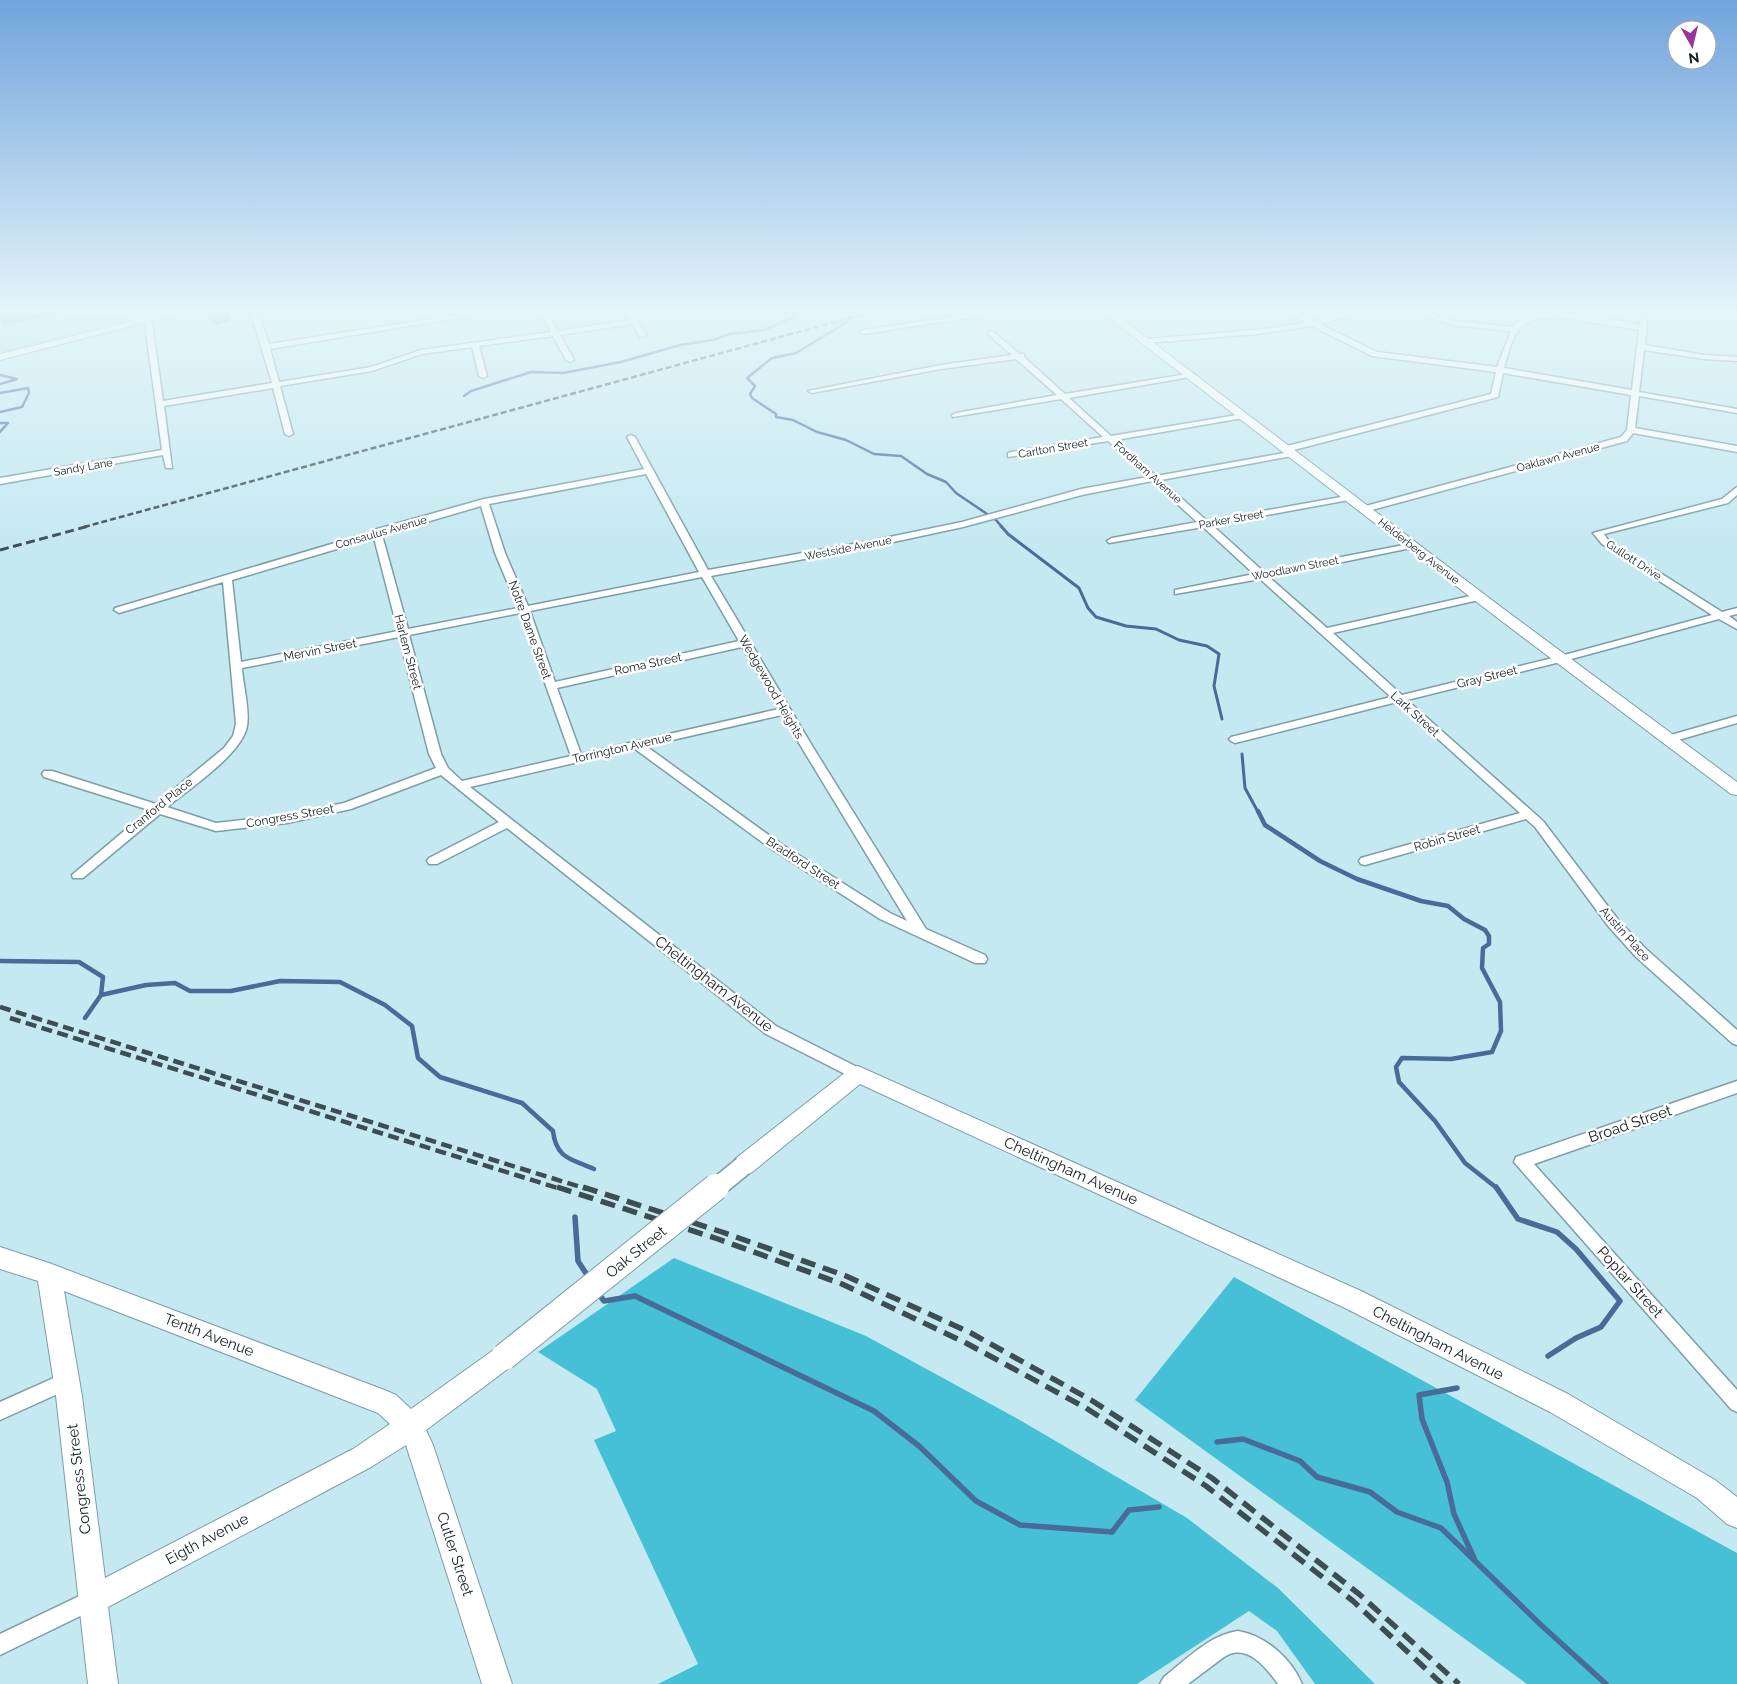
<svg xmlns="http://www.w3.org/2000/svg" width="1737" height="1684" viewBox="0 0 1737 1684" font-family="Raleway,sans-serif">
<rect width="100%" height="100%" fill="#c5e9f1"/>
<path fill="#b1dee8" d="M19,310H141V316L99,327L97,320L61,330L70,335L0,353V314Z"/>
<path fill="#46c0d7" d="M674,1258L866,1336L1018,1419L1187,1518L1278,1588L1375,1684H1315L1277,1631L1249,1611L1137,1684H658L698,1664L594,1440L616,1431L597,1389L538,1352Z
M1234,1277L1737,1553V1684H1527L1135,1400Z"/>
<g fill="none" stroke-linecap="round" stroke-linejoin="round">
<path stroke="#486b9a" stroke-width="2.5" d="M844,310L846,311
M847,322L796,353L772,358L747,378L755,386L750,394L752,398L776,414V417L793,420L817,432L846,440L874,454L901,456L927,474L946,482L956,493L996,520L1002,527
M0,375L17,379L0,384
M0,393L28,388L29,393L22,407L0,412
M464,396L471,391L531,372L563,373L621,362L680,345L713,340L729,334L764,330L794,317L793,310
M0,423H8L0,432"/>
<path stroke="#486b9a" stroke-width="3" d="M1001,526L1008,534L1079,588L1088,608L1096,617L1126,626L1156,629L1179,640L1207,646L1219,654L1214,686L1222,719
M1242,754L1245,788L1258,812"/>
<path stroke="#486b9a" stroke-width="4.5" d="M1258,811L1265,825L1320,861L1357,879L1421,901L1448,906L1464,919L1485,930L1489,936V944L1483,948L1482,968L1500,1002L1501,1031L1492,1052L1451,1059L1402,1058L1396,1067L1399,1082L1435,1121L1465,1163L1498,1189
M0,961L79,962L103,977L101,995L146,985L175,983L190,991H231L280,981L340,982L385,1005L412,1026L418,1058L440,1077L522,1103L553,1131C556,1159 572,1159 594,1169
M85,1018L101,995"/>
<path stroke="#486b9a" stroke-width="5.5" d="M1496,1187L1518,1219L1557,1232L1576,1249L1620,1301L1601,1327L1576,1338L1548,1356
M575,1217L578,1261L589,1278
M598,1293L604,1301L635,1296L874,1411L919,1446L976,1501L1020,1525L1112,1532L1129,1510L1159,1507
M1457,1388L1419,1395L1422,1419L1447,1482L1454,1514L1474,1558
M1217,1442L1243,1439L1300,1461L1317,1477L1370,1492L1397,1512L1441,1528L1541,1625L1606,1684"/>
<defs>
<path id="street" d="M143,310H150L163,401L272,383L250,310H257L269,344L488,310H504L270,349L279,382L371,367L421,350L551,332L540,310H546L558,331L630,320L622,310H629L647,335L640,337L632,324L560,335L574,360L570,362L566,360L553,336L479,346L487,376L483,378L479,376L472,347L422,354L372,371L280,386L293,434L289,436L285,434L273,388L164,406L172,468H166L163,455L0,484V478L162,450Z
M1001,310H1019L863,334L859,332L863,330Z
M1283,310H1291L1314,321L1359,310H1369L1320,324L1377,352L1497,367L1511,331L1453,325L1407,310H1418L1454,321L1513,327C1533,299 1611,320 1640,325L1641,310H1648L1645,345L1704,355L1737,357V361L1704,359L1644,350L1639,392L1737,409V413L1639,396L1635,428L1737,446V452L1633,433L1627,441L1368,511H1362V507L1621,437L1627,430L1631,395L1503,373L1498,397L1286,452L1282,449L1283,447L1491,394L1496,372L1372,356L1312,326L1257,334L1146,343L1142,341L1146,339L1257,330L1306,323ZM1558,317L1639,330L1632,390L1504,368C1515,331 1516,318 1558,317Z
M992,331L1020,354H1024V357L1065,394L1193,373L1194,375L1190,377L1069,398L1111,436L1243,414L1247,416L1243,418L1116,440L1156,476L1295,451V455L1292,456L1161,480L1207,521L1352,495V499L1349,500L1212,525L1264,572L1414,543L1416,545L1411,548L1269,577L1327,628L1479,594L1483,595V599L1333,633L1402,695L1557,657L1712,615L1602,544L1593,533L1722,499L1737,487V495L1728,503L1604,534L1608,540L1722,612L1737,608V614L1729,616L1737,622V629L1719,619L1564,661L1407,700L1543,821L1619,921L1646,949L1737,1030V1045L1732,1043L1636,957L1609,927L1535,827L1526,819L1365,865L1361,864L1359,861L1361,858L1520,813L1397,702L1235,743L1231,741L1229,739L1231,737L1391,697L1260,579L1175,594V590L1254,574L1203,527L1109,543L1107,541L1112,538L1197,522L1152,481L1082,495L963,527L870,547L711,576L814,749L926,929L985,955L987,959L985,963H975L880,919L773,850L635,749L470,787L776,1026L863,1070L865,1074L863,1078L858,1080L853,1078L766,1034L507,828L437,864H429L427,861L429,858L499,822L441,775L351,809L287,823L216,831L160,814L83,878H73L72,875L149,810L44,777L42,774L44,771H52L156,804L224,748L233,736L236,724L223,582L119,613L114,610L115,608L372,532L374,530L484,499L644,469L627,437L631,435L635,437L708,570L870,541L962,522L1081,489L1147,477L1108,441L1008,457V453L1011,452L1103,437L1061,399L953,417L952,415L956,413L1057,395L1016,359L941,369L812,393L808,391L941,365L1012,355L989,335L988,333ZM646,474L699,572L528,606L505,553L489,504ZM481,506L495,553L518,608L408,629L382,535ZM374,538L398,631L241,662L232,580ZM702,577L739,641L555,682L530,611ZM520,613L571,756L462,781L448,768L441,754L409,635ZM399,637L429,754L436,768L344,803L287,815L216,823L167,807C189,789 243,753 247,726C250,710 243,685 242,668ZM742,647L779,709L581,754L557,688ZM782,715L907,921L890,913L781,844L646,746Z
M1737,716V723L1668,743L1662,739L1664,737Z
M1737,1081V1093L1534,1164L1737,1390V1412L1731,1409L1514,1162L1516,1157Z
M67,1372L73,1375L76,1381L73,1387L0,1420V1402Z
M94,1589L101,1592L104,1599L101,1606L0,1655V1634Z
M1238,1631C1266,1636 1291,1658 1302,1684H1278C1266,1667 1246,1642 1224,1657L1188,1684H1160L1164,1677C1186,1660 1209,1635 1238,1631Z"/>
<path id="secondary" d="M177,310H193L0,360V354Z
M1099,310H1110L1501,607L1737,782V795L1731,794L1491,613Z
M858,1066L1361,1291L1568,1394L1715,1480L1737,1497V1528L1727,1524L1697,1498L1550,1412L1343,1307L860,1084L751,1173L743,1175L735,1173L732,1166L735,1159L851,1068Z
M0,1247L49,1263L387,1391L396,1395L411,1409L495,1349L504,1345L513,1349L516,1357L513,1365L426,1430L433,1445L512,1684H482L406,1445L371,1467L108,1607L118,1684H88L56,1396L38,1281L0,1269ZM64,1291L378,1413L390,1424L353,1449L105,1578L82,1396Z"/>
</defs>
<use href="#street" stroke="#7c9ea6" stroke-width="3"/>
<use href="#secondary" stroke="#7c9ea6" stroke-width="2"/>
<use href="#street" fill="#fff" fill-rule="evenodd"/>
<use href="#secondary" fill="#fff" fill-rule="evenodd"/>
<path stroke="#3c4e52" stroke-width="2.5" stroke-dasharray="6 3" stroke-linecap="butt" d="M84,527L879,310"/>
<path stroke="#3c4e52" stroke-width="3" stroke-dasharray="9 4.5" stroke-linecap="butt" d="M0,550L89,526"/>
<path stroke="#3c4e52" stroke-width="4.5" stroke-dasharray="11 5.5" stroke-linecap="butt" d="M0,1007L587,1189
M10,1018L561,1189"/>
<path stroke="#3c4e52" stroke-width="5.5" stroke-dasharray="15 8" stroke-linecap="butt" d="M557,1187L718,1239L842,1284L966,1343L1086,1408L1206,1486L1353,1601L1442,1684
M583,1187L722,1232L846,1276L971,1333L1091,1400L1212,1478L1359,1594L1459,1684"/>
<defs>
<path id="secondary-bridge-far1" d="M715,1189L743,1166"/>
<path id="secondary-bridge" d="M504,1357L716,1187"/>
</defs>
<use href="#secondary-bridge-far1" stroke="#7c9ea6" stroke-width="22" stroke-linecap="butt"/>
<use href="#secondary-bridge" stroke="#7c9ea6" stroke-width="28" stroke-linecap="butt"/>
<use href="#secondary-bridge-far1" stroke="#fff" stroke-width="19"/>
<use href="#secondary-bridge" stroke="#fff" stroke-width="26"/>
</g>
<path fill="#519dc8" d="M204,310H223L228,314L231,321L216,325L206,316Z"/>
<path fill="#427fa2" d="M0,310H76L3,325L0,318Z
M228,314L231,321L216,325L214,317Z"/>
<path fill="#5eb6e8" stroke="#427fa2" d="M205,310H223L228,314L214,317Z"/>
<linearGradient id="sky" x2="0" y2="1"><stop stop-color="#71a4dd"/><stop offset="0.57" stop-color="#e5f5f9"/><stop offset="1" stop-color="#e5f5f9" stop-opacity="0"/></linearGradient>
<rect width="1737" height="546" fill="url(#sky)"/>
<g text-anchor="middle" stroke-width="5" stroke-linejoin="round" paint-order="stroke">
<g font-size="11" fill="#121f22" stroke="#fff">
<text transform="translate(1053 448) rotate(-10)" y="4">Carlton Street</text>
<text transform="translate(1558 457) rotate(-15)" y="4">Oaklawn Avenue</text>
<text transform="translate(83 467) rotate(-10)" y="4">Sandy Lane</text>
<text transform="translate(1148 472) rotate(42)" y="4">Fordham Avenue</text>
<text transform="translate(1231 519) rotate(-10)" y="4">Parker Street</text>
<text transform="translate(381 532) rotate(-16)" y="4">Consaulus Avenue</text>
<text transform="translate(848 548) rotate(-11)" y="4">Westside Avenue</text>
<text transform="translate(1419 551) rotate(38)" y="4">Helderberg Avenue</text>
<text transform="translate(1634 560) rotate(33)" y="4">Gullott Drive</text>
<text transform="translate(1295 568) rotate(-11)" y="4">Woodlawn Street</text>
</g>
<g font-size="12" fill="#121f22" stroke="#fff">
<text transform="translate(530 630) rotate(70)" y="4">Notre Dame Street</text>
<text transform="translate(320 650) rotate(-11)" y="4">Mervin Street</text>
<text transform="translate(408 652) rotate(75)" y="4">Harlem Street</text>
<text transform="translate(648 664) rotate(-12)" y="4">Roma Street</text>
<text transform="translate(1487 677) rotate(-14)" y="4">Gray Street</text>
<text transform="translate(771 687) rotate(60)" y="4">Wedgewood Heights</text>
<text transform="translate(1415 714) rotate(42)" y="4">Lark Street</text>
<text transform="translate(622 748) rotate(-13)" y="4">Torrington Avenue</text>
<text transform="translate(159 806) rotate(-39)" y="4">Cranford Place</text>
<text transform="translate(290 816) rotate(-10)" y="4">Congress Street</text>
<text transform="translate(1447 838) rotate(-16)" y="4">Robin Street</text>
<text transform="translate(803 863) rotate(33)" y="4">Bradford Street</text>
<text transform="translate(1625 934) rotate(48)" y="4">Austin Place</text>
</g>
<g font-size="15" fill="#121f22" stroke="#fff">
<text transform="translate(714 984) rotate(38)" y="5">Cheltingham Avenue</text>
<text transform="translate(1630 1124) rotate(-19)" y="5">Broad Street</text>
<text transform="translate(1071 1171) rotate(24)" y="5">Cheltingham Avenue</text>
<text transform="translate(636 1252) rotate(-39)" y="5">Oak Street</text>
<text transform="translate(1630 1282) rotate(48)" y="5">Poplar Street</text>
<text transform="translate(209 1335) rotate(21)" y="5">Tenth Avenue</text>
<text transform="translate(1438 1343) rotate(27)" y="5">Cheltingham Avenue</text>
<text transform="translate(79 1479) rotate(-97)" y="5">Congress Street</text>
<text transform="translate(207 1539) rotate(-28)" y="5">Eigth Avenue</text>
<text transform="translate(455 1554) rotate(72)" y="5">Cutler Street</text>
</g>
</g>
<g transform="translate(1692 45) rotate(172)"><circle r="24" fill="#ffffff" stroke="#a0a5a7"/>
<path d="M0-4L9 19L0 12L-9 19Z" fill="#98359b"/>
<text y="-8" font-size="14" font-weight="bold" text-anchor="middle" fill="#121f22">N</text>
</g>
</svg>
